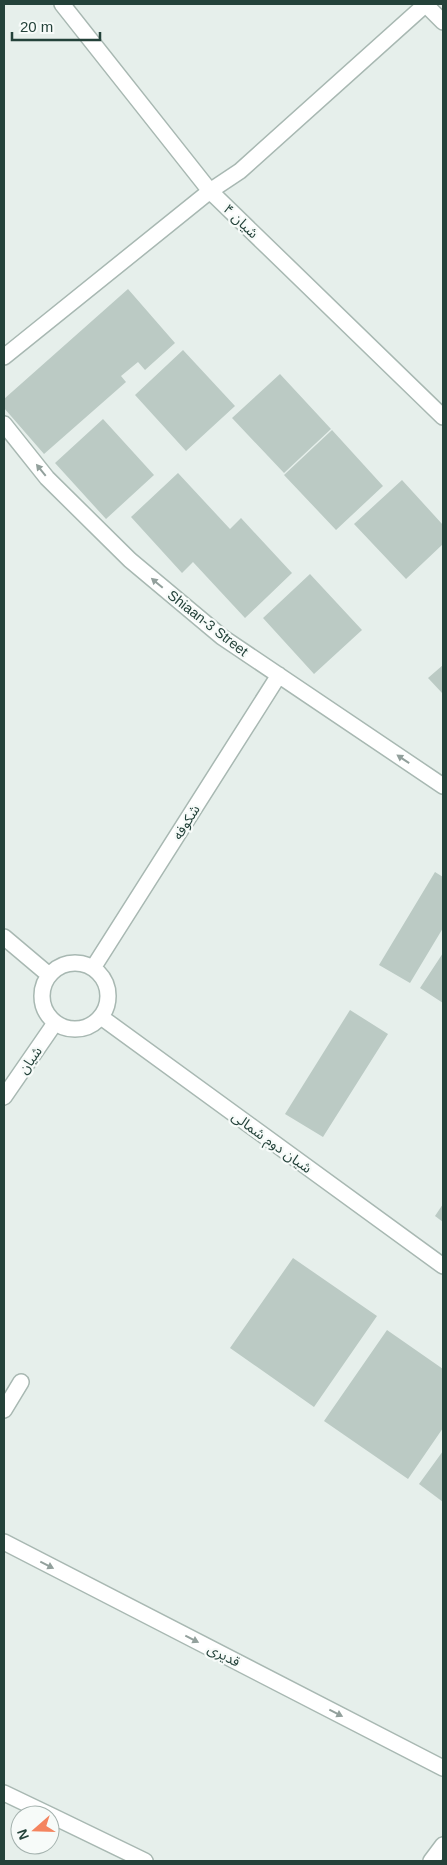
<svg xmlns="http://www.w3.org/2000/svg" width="447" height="1865" viewBox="0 0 447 1865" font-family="Helvetica,'Noto Sans Arabic',sans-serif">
<rect width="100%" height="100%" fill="#e6efeb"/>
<path fill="#bbcac4" d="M128,289L175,343L145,370L138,362L121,376L126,382L44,454L4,408V399Z
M183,350L235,406L186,451L135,395Z
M280,374L331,429L284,473L232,418Z
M103,419L154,475L106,519L55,463Z
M332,430L383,486L336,530L284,475Z
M178,473L230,529L241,518L292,573L245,618L193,562L182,573L131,517Z
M402,480L443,525V544L406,579L354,524Z
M310,574L362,630L314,674L263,618Z
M443,665V694L428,678Z
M435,872L443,877V928L410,983L379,965Z
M443,953V1003L420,988Z
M350,1010L388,1034L323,1137L285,1114Z
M443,1204V1222L435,1216Z
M293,1258L377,1316L314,1407L230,1348Z
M387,1330L443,1369V1428L408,1479L324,1421Z
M443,1451V1502L419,1484Z"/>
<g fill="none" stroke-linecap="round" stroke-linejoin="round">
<defs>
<path id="minor" d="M62,4L210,191L443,417
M425,4L443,22
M4,357L210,191L240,171L426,4
M4,424L47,478L130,560L222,637L443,786
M4,937L49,975
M42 996a33 33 0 1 1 66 0a33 33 0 1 1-66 0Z
M93,968L279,675
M101,1017L443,1266
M4,1097L55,1023
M4,1410L21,1382
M4,1542L443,1768
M4,1793L50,1815
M50,1815L145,1861
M431,1861L443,1845"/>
</defs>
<use href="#minor" stroke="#a8b8b2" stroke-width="18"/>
<use href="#minor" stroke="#fff" stroke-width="15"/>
</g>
<defs><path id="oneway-solid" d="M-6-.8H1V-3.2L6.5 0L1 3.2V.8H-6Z" transform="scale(1.25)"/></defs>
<g fill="#92a09c">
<use href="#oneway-solid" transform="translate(41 470) rotate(-129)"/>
<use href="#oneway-solid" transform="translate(157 583) rotate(-140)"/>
<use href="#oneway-solid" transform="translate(403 759) rotate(-146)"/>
<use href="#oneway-solid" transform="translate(47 1565) rotate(27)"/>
<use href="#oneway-solid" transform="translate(192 1639) rotate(27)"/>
<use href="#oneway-solid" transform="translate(336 1713) rotate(27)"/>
</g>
<g text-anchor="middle" stroke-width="4.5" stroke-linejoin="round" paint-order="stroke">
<g font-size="14" fill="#24423a" stroke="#f7fbf9">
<text transform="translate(241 221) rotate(44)" y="5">شیان ۴</text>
<text transform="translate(208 623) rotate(38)" y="5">Shiaan-3 Street</text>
<text transform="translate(186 822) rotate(-58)" y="5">شکوفه</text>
<text transform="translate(30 1060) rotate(-55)" y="5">شیان</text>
<text transform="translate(272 1142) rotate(36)" y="5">شیان دوم شمالی</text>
<text transform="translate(224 1655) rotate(27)" y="5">قدیری</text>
</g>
</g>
<rect width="447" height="1865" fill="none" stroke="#24423a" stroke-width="10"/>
<g transform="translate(35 1830) rotate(250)"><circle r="24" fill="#f7fbf9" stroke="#a3b1ad"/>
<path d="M0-4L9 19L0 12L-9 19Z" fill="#f4845f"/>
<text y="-8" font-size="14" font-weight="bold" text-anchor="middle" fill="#24423a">N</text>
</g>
<path d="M12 32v8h88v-8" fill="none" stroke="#24423a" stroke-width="2.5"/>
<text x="20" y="32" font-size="15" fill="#24423a" stroke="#f7fbf9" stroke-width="4" paint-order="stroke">20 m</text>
</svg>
